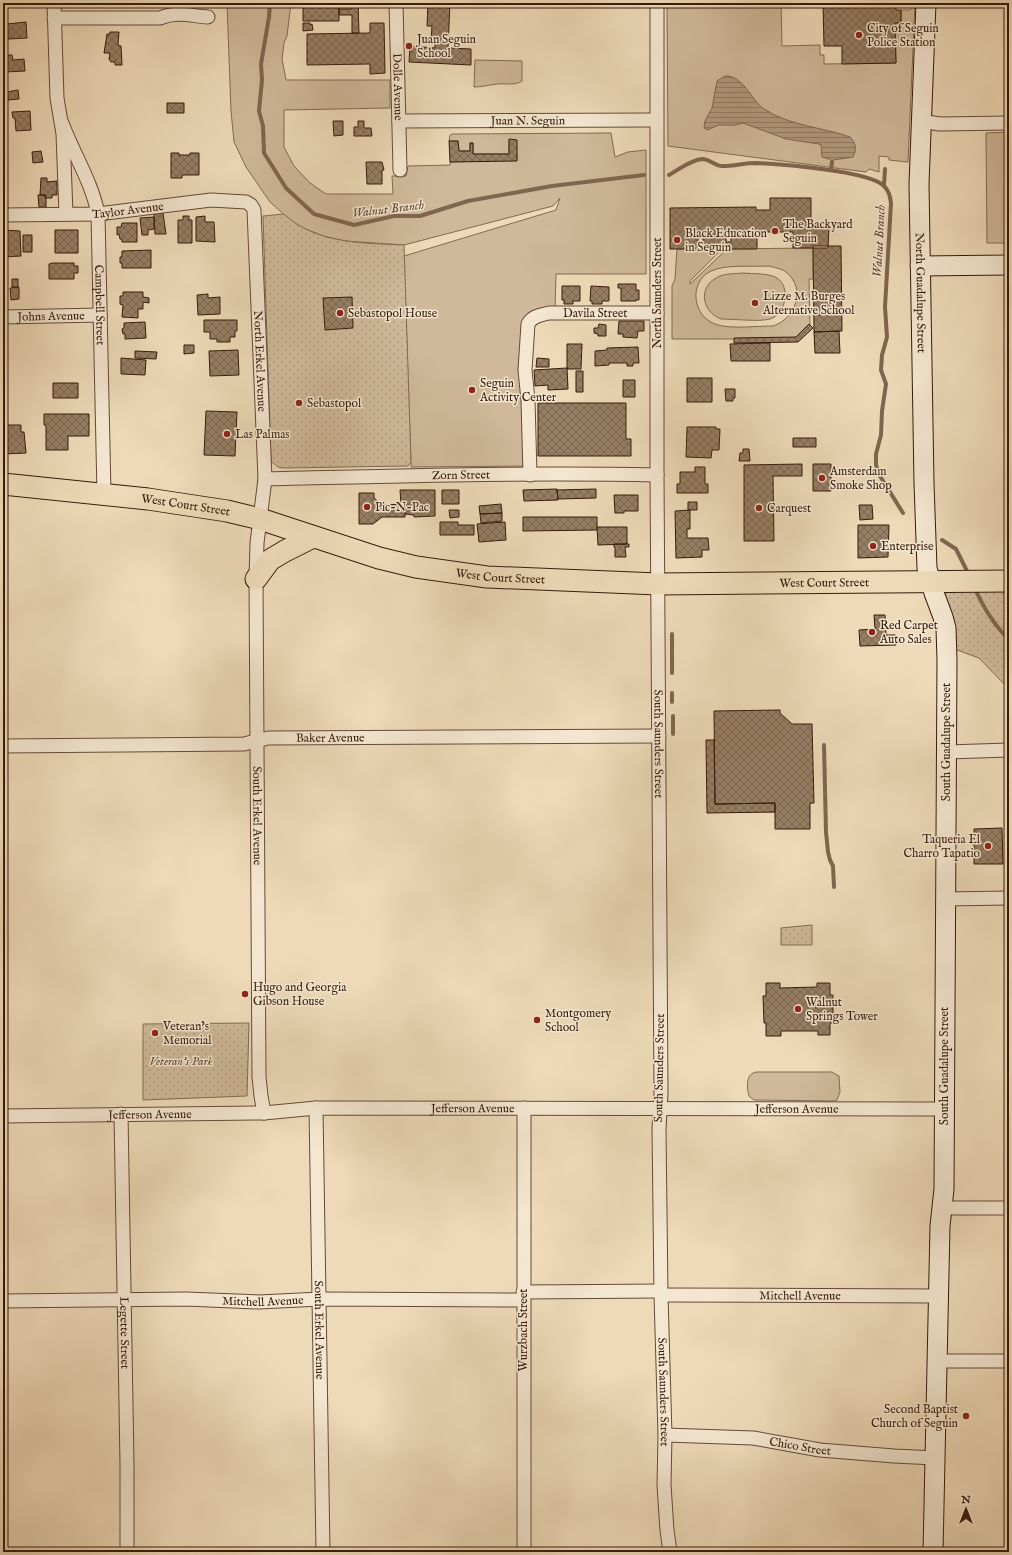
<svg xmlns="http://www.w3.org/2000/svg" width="1012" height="1555" viewBox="0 0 1012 1555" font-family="'IM FELL English',serif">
<defs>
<pattern id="park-dots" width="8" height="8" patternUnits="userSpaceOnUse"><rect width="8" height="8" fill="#cfb99a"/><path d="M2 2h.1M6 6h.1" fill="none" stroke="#b29e83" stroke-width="1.8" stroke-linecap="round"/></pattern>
<pattern id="water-rules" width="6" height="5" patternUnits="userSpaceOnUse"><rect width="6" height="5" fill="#b0997d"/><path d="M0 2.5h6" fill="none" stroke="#907c65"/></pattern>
<pattern id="building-cross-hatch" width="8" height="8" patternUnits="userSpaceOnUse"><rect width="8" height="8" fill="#967e64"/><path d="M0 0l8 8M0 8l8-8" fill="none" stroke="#7b6651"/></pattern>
</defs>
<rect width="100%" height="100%" fill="#eedab8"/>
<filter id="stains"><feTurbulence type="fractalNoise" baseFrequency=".005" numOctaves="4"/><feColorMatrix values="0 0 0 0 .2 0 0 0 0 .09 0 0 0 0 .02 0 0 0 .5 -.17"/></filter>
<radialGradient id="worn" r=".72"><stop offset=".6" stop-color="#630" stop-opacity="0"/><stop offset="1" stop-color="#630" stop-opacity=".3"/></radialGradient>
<path fill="#cfb99a" stroke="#836a52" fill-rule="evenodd" d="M227,3H291L287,36L284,43L282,59L286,80H390V108L284,110V147L294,166L310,183L326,194H393L392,176H406L408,166L450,165V162L517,160L516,140H509V154H473V143H470V151H459L458,141H449L450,135L452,134L611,133L615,157L628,152L646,150V274H556L555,310L531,313L526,466L411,467L404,256L556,210L560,198L553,206L404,245L345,241L323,236L301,227L289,219L270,202L246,167L234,142L231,111Z
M667,3H781L782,46L820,45V55H824V64L896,63L895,23H901V10H910L913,7V3H915L908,162L889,160V157L879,156V172L869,169L866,172L668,146Z
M475,60L522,61V81C515,86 505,83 497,84C489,85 482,87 474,87Z
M1009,132V243H987L986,133Z
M813,248V279H809L810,325L796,339H672V286L675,279L677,249H722L690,281V284L727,249ZM769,266C775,268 781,268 786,272C807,289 795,319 773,326C757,326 732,329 718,325C692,318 688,282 711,271C726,264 752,267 769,266Z
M743,273C753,274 769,273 777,278C791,287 786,314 770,319C760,322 733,319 721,319C702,312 698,288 716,278C724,273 734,274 743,273Z
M757,1072H832L839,1076L840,1092L837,1100L834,1101L754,1100L749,1096C747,1088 745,1073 757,1072Z"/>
<path fill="url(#park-dots)" stroke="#836a52" d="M284,214C316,244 363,243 404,245L411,462L408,466L283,468L278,467L271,461L263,216Z
M1009,581V689L979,658L946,646L930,582Z
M812,925V945H781V928Z
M249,1023L247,1096L143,1100V1024Z"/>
<path fill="url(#water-rules)" stroke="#80664f" d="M725,76C743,75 751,100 764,109C790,126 822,127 850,137C856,143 857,149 853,157L833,160L832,162L829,159L822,157L821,145L819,144L786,139L743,123L736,125H719L707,130L704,128L705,121L712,108L717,81Z"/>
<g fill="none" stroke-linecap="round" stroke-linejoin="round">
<path stroke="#80664f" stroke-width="4" d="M270,3L269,17L261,64L262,80L259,111L263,126L264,153L286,188L314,214L354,225L394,216H420L468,201L552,186L644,175
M831,170L832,162
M669,175C679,169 691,160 702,159C710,159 715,166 722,166C734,166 745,163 756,163C779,164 870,171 884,186C889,191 890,196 891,203L885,307L887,337L882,355L881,370L886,384L882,411L881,435L876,454V465L880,476L903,513
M884,185L885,169
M942,540L956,549L969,575
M975,589C985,610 993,623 1009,640
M672,634V673
M672,693V702
M673,716V734
M824,745L826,832L828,852L830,860L833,866L834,887"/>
</g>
<path fill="url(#building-cross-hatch)" stroke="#371a0a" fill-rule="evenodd" d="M303,3H339V21H303Z
M351,3H358L359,33H352V15H339V9H351Z
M428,3H450L448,48L471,49V65L409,62L410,46L435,48V40H431L432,26H427Z
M823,3H896V10H901V23H895L896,63L842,64V46H824Z
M26,22L27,38L8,39L7,24Z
M303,23H310V25L312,24L313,30L303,31Z
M370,23H384L385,73L370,74V64L307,65V34L370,33Z
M110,32H119L118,45L121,46L122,65H115V62H111L109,59L110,53H104L107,34H110Z
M4,55H12L13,60L24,59L25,71L5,72Z
M18,90L19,99L8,100L7,92Z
M167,103H184V113H167Z
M30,111L31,130L16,131L15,118H13L12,112Z
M333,121H343V135L334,136Z
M358,121H364V128H371L372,136H354V127H358Z
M509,139L517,140V161L450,162L449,141H458L459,151H470V143H473V154H509Z
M41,151L43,162L33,163L32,152Z
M171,153H179V155H190V153H199V175H182V178H171Z
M366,162H382L384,170H382V184H367Z
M41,178H47V182L57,181V195H52V198H45V195H40Z
M38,195H46V207H39Z
M770,198H811V227H829L828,248H793V232H757V249H670V208L756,207V210H770ZM698,232H703V242H698ZM726,232H731V242H726Z
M163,213L166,234H155L154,214Z
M183,216H189V220H192V243H178V220H183Z
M205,216V222H214L215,242L196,241V217Z
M154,217V229L148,230V235H142L140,218Z
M122,223H137V242H122V239H120L119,234L117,235V227H121Z
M4,230L20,231L21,256L3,257Z
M55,230H78V253H55Z
M23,235H32V252H23Z
M813,246H841L842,331L814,332Z
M151,250V268H122V263H120V257H122V251Z
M53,263H74V266H78V273H74V279H49V264Z
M12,279H18V287H12Z
M618,284H636V290H639V300H636V301H621V288H618Z
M562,286H580V301H573V304H564V300H562Z
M591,286L609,287V301H602V304H592V301H590Z
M19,287V299L11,300L10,288Z
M123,292H143V297L149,298V303L143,302V309H138V318L122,317L123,305L120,304V296H123Z
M208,294V298L220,297V314L198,315L197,295Z
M352,297L353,328L325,330L323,298Z
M204,320H237V331H235V337H230V342H217V339H210V332H204Z
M619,321H644V331H638L637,338L623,337V334H618Z
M145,322L146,338L125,339V334H123L122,329L124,328V323Z
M599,324L606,325V336H598V334L594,333V328H598Z
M809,324L813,328L798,342L734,343V338L796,337Z
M839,331L840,353H815L814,332Z
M770,343V361H731L730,344Z
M567,344H582L581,369H567Z
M184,345H194V353L184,354Z
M638,347L639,363H633V366H627V363H609V365L595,366V351L607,350V348Z
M238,350L239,375L210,376L209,351Z
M135,351L157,352L156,359L135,358Z
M121,358L146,360L145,375L121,374Z
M537,358L549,359V367H536Z
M567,368L568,389L548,390V385L535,386L534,370Z
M576,371H583V392H576Z
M687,378H712V402H687Z
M623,380H635V397H623Z
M53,383H78V398H53Z
M725,389H735V398H733V401H726Z
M538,403H626V439H631V456H538Z
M206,411L237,412L235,456L204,455Z
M44,414H89V436H68V450H46V425H44Z
M3,425H21V432H24L26,453L3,454Z
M687,427H716V429H720L719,450H712L711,458L686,457Z
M793,438H816V447H793Z
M743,449H749L750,461H739L740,453H743Z
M802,464V476H773L774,541H744V465Z
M813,464H831V491H813Z
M695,467H705V484H708V493H677V484H680V472H695Z
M557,489L558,500L524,501L523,490Z
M596,489V498L558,499L557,490Z
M400,490H435V516L414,517V515L405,514V504H401Z
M442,490H459V504H442Z
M359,493H374V498L382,505L405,504V517H382L373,524H359Z
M614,495H638V511H624V513H615Z
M688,502H697V510H688Z
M501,504L502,513L480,514L479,506Z
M859,505H872L873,519L860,520Z
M449,510H459V517L450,518Z
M690,510V529H687V538H708L709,550H702V557L676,558L675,511Z
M502,513V521L481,523L480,514Z
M523,517H597V530L523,531Z
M440,522H458V525H474V535H440Z
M505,522L506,540L479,542L477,524Z
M858,525H889L888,557L858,558Z
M597,527H627V544L598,545Z
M614,544H629V547H625L626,557H615V547H614Z
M874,615H885L886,635H896V645L860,646L859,630L875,629Z
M780,710V713L792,724H812L814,803H810V829H775V803L715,804L714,711Z
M706,740H714L715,804L775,803V812L707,813Z
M1002,828L1003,864H974V829Z
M766,983H780V988L817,987V983H830V995H833V1023H830V1035H818V1031H781V1036H766V1023H764L763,996H766Z"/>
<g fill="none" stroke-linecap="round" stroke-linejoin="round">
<defs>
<g id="street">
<path d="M54,3L57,98L63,134L66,214"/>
<path id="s1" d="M396,3L400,170"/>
<path id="s2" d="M657,3V475L661,1093L659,1129L661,1295L665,1435L664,1485L667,1530L670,1552"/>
<path d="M54,18H160C177,11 191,16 208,17"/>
<path id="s3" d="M399,121L656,120"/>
<path d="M921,121L940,124L1009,123"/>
<path id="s4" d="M62,123C73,153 92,182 98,214L104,494"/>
<path id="s5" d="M3,215L98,214L211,200L246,202L251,205L254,210L265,479L257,543L256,579L259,1077L261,1096L264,1113"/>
<path id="s6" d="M3,317L100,315"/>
<path id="s7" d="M530,475L528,400L525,370L528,324C532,316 541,315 549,313H657"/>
<path id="s8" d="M265,479C395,476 526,472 657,475"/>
<path id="s9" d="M3,746L244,744L268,738L659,736"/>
<path d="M947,752L1009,750"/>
<path d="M945,899L1009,898"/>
<path id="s10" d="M316,1108L323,1552"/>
<path d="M524,1108V1552"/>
<path id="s11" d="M121,1114L127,1464V1552"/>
<path id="s12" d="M3,1116L264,1113L316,1108L944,1109"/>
<path d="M942,1208H1009"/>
<path d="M523,1292L661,1291"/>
<path id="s13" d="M661,1295L939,1296"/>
<path id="s14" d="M3,1301L186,1299L259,1302L320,1299L523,1300"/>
<path d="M938,1361H1009"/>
<path id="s15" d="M665,1435L753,1438L820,1450L894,1456L935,1458"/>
</g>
<g id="secondary">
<path id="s16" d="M926,3L919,184L924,483L927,568L934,593L943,617L946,628L947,660L944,1189L940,1226L933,1552"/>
<path d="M920,266L1009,265"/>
</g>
<g id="primary">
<path id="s17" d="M3,484L148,499L227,511L260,519L379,558L416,567L487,577L658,584L1009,581"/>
<path d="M256,579L270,560L285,551L313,537"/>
</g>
</defs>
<use href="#street" stroke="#654a36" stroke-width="15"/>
<use href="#secondary" stroke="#371a0a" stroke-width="21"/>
<use href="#primary" stroke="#371a0a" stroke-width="23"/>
<use href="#street" stroke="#f4e7d1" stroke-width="13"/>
<use href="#secondary" stroke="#f4e7d1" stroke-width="19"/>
<use href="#primary" stroke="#eedab8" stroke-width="21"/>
</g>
<g fill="#8f2418" stroke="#f4e7d1" stroke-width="1.5">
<circle cx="859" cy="35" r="4"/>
<circle cx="409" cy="46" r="4"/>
<circle cx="775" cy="231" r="4"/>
<circle cx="677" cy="240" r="4"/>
<circle cx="755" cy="303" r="4"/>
<circle cx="340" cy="313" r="4"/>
<circle cx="472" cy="390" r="4"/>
<circle cx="299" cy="403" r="4"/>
<circle cx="227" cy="434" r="4"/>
<circle cx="822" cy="478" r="4"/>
<circle cx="367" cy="507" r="4"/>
<circle cx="759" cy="508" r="4"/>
<circle cx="873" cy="546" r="4"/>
<circle cx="872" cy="632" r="4"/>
<circle cx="988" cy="846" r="4"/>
<circle cx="245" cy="994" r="4"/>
<circle cx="798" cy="1009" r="4"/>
<circle cx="537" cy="1020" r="4"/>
<circle cx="155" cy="1033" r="4"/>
<circle cx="966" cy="1416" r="4"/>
</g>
<g text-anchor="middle" stroke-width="3" stroke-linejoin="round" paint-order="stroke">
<g font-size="12" fill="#371a0a" stroke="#f4e7d1" text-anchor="start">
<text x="867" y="32">City of Seguin<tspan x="867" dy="14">Police Station</tspan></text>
<text x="417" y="43">Juan Seguin<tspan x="417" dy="14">School</tspan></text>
<text x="783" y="228">The Backyard<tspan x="783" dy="14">Seguin</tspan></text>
<text x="685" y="237">Black Education<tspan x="685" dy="14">in Seguin</tspan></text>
<text x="763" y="300">Lizze M. Burges<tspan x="763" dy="14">Alternative School</tspan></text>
<text x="348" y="317">Sebastopol House</text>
<text x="480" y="387">Seguin<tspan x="480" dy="14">Activity Center</tspan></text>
<text x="307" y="407">Sebastopol</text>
<text x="235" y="438">Las Palmas</text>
<text x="830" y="475">Amsterdam<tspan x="830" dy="14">Smoke Shop</tspan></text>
<text x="375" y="511">Pic-N-Pac</text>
<text x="767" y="512">Carquest</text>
<text x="881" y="550">Enterprise</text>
<text x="880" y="629">Red Carpet<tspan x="880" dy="14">Auto Sales</tspan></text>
<text x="980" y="843" text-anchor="end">Taqueria El<tspan x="980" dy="14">Charro Tapatio</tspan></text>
<text x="253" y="991">Hugo and Georgia<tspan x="253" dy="14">Gibson House</tspan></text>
<text x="806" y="1006">Walnut<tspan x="806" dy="14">Springs Tower</tspan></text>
<text x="545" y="1017">Montgomery<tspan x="545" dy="14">School</tspan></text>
<text x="163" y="1030">Veteran’s<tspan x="163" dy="14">Memorial</tspan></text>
<text x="958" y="1413" text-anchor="end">Second Baptist<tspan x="958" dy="14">Church of Seguin</tspan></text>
</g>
<g font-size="12" fill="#371a0a" stroke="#f4e7d1">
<text dy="4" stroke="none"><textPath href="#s1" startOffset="84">Dolle Avenue</textPath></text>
<text dy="4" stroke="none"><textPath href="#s3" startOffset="129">Juan N. Seguin</textPath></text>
<text dy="4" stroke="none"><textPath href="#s5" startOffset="125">Taylor Avenue</textPath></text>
<text transform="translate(657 293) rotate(-90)" y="4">North Saunders Street</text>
<text dy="4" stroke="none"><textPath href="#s16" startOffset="290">North Guadalupe Street</textPath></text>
<text dy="4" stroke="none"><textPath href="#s4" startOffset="189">Campbell Street</textPath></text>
<text dy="4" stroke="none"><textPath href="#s7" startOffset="222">Davila Street</textPath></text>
<text dy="4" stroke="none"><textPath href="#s6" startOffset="48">Johns Avenue</textPath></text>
<text dy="4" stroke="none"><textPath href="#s5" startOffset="407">North Erkel Avenue</textPath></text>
<text dy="4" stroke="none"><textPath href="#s8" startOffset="196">Zorn Street</textPath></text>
<text dy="4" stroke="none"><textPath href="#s17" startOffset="184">West Court Street</textPath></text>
<text dy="4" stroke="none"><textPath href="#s17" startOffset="508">West Court Street</textPath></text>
<text dy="4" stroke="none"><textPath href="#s17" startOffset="832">West Court Street</textPath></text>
<text dy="4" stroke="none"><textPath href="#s9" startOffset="328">Baker Avenue</textPath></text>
<text transform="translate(946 742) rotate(-90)" y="4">South Guadalupe Street</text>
<text dy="4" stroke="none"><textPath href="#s2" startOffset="741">South Saunders Street</textPath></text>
<text dy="4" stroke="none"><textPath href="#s5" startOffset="862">South Erkel Avenue</textPath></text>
<text transform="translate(944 1066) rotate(-90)" y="4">South Guadalupe Street</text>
<text transform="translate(659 1068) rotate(-89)" y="4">South Saunders Street</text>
<text dy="4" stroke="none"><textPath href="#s12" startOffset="470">Jefferson Avenue</textPath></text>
<text dy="4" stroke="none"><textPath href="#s12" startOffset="794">Jefferson Avenue</textPath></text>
<text dy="4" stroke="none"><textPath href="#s12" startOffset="147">Jefferson Avenue</textPath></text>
<text dy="4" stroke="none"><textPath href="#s13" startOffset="139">Mitchell Avenue</textPath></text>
<text dy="4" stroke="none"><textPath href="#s14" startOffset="260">Mitchell Avenue</textPath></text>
<text dy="4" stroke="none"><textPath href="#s10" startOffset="222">South Erkel Avenue</textPath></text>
<text transform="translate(523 1330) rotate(-90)" y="4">Wurzbach Street</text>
<text dy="4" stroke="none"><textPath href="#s11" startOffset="219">Legette Street</textPath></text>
<text dy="4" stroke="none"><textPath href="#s2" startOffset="1389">South Saunders Street</textPath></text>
<text dy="4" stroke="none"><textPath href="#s15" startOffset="136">Chico Street</textPath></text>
</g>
<g font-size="12" font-style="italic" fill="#654a35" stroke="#f4e7d1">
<text x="181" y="1065">Veteran’s Park</text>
</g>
<g font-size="13" font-style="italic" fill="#614632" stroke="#f4e7d1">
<text transform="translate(388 208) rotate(-7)" y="5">Walnut Branch</text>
<text transform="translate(878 241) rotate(-87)" y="5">Walnut Branch</text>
</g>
</g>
<rect width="1012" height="1555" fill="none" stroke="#eedab8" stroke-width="16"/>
<rect x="4" y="4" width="1004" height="1547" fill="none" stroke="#371a0a" stroke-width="2"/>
<rect x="8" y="8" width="996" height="1539" fill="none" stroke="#371a0a"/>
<g transform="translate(966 1509)" stroke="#f4e7d1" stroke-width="3" paint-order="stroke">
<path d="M0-3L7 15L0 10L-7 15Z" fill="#371a0a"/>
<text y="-6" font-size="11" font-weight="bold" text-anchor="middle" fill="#371a0a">N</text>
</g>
<rect width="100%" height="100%" filter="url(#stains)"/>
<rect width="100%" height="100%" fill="url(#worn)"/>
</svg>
